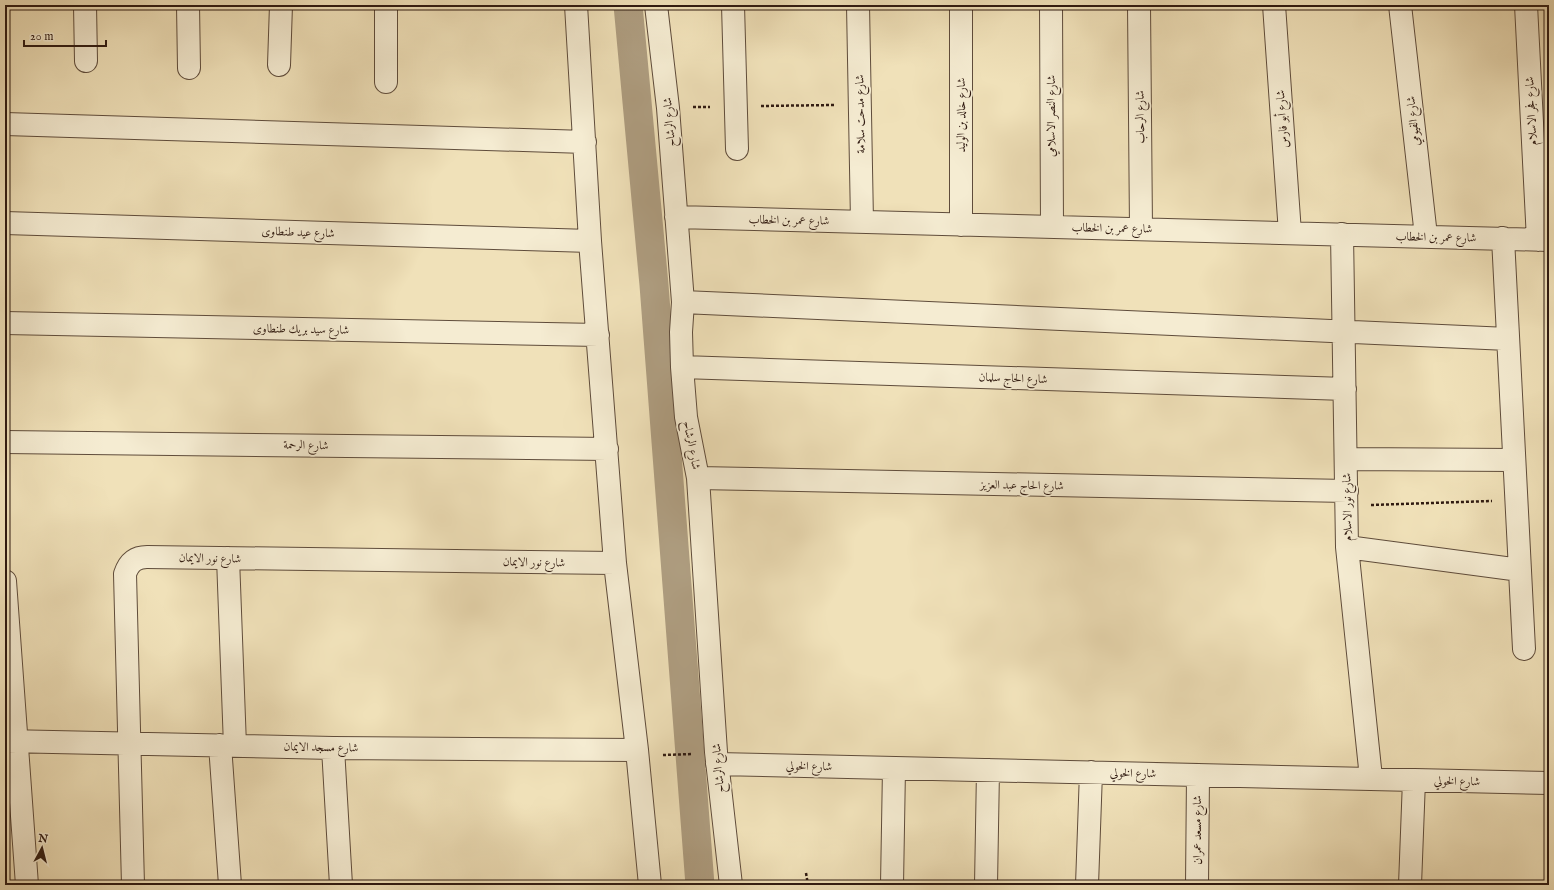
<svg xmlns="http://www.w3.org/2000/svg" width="1554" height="890" viewBox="0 0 1554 890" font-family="'IM FELL English',Amiri,serif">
<rect width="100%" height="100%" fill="#f0e1b9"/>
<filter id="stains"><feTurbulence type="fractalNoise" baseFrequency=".005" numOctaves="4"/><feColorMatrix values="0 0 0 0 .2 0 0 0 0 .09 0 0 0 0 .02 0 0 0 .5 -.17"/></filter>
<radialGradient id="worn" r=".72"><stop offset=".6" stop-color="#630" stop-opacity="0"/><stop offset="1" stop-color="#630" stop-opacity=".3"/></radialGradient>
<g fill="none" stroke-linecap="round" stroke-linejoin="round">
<path stroke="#ae9d80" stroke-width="29" d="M628,5L654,285L700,885"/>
<defs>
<path id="street" d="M85,5L86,61
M188,5L189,68
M576,5L590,241L615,563L637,750L650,885
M656,5L668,108L683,302L681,332L682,367L686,417L698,478L716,752L731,885
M733,5L737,149
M858,5L862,222
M1051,5L1052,227
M1139,5L1141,229
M1274,5L1290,233
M1400,5L1426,236
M1526,5L1538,240
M279,65L281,5
M386,82V5
M5,124L585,142
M676,217L1549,240
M5,223L590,241
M961,225V5
M1342,234L1347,547L1371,778
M1503,238L1524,649
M683,302L1508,339
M5,323L598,335
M682,367L1345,389
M5,442L607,449
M1346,459L1514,460
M698,478L1347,491
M1347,547L1520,570
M228,558L235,746
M5,581L27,885
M5,741L333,748L637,750
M220,745L230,885
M333,748L341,885
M717,764L1549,783
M133,885L125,574C129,562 136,557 147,557L615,563
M892,885L894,768
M986,885L988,770
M1087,885L1091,772
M1197,885L1198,775
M1410,885L1414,780"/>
</defs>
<use href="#street" stroke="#5f4c3b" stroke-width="24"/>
<path stroke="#2f1a11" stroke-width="2.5" stroke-dasharray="3 2" stroke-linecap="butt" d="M761,106L834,105
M693,107H710
M1371,505L1492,501
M663,755L692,754
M806,873L808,885"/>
<use href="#street" stroke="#f5ecd2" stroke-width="22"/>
</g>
<g text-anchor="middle" stroke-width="3.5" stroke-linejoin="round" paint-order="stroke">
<g font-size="12" fill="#2f1a11" stroke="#f5ecd2">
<text transform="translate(1531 111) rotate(-93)" y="4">شارع فجر الاسلام</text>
<text transform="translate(860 114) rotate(-91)" y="4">شارع مدحت سلامة</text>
<text transform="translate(961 115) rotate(-90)" y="4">شارع خالد بن الوليد</text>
<text transform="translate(1051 116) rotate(-90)" y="4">شارع النصر الاسلامي</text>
<text transform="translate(1140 117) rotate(-91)" y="4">شارع الرحاب</text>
<text transform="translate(1282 119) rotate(-94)" y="4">شارع أبو فارس</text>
<text transform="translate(1413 121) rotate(-96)" y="4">شارع الفيومي</text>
<text transform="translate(669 122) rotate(-95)" y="4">شارع الرشاح</text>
<text transform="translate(789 220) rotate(1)" y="4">شارع عمر بن الخطاب</text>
<text transform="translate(1112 228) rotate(1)" y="4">شارع عمر بن الخطاب</text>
<text transform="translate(298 232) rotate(2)" y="4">شارع عيد طنطاوى</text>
<text transform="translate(1436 237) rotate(1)" y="4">شارع عمر بن الخطاب</text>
<text transform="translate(301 329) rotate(1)" y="4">شارع سيد بريك طنطاوى</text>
<text transform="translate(1013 378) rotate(2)" y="4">شارع الحاج سلمان</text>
<text transform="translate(306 445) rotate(1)" y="4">شارع الرحمة</text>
<text transform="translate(692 445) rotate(79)" y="4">شارع الرشاح</text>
<text transform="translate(1022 485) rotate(1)" y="4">شارع الحاج عبد العزيز</text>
<text transform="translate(1347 507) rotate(-91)" y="4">شارع نور الاسلام</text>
<text transform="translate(210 558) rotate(1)" y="4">شارع نور الايمان</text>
<text transform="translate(534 562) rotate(1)" y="4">شارع نور الايمان</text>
<text transform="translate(321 747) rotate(1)" y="4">شارع مسجد الايمان</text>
<text transform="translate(809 766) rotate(1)" y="4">شارع الخولي</text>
<text transform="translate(718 768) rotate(-95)" y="4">شارع الرشاح</text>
<text transform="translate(1133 773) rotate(1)" y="4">شارع الخولي</text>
<text transform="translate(1457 781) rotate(1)" y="4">شارع الخولي</text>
<text transform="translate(1197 830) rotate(-90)" y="4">شارع مسعد عمران</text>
</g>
</g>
<rect width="1554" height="890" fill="none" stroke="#f0e1b9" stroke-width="20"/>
<rect x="6" y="6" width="1542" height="878" fill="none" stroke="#2f1a11" stroke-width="2"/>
<rect x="10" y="10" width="1534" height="870" fill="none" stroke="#2f1a11"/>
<g transform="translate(42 848) rotate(7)" stroke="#f5ecd2" stroke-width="3" paint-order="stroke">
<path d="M0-3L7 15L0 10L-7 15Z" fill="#2f1a11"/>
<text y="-6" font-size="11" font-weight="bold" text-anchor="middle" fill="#2f1a11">N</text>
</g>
<path d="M24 40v6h82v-6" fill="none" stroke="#2f1a11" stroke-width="2"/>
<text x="30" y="40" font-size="12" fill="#2f1a11" stroke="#f5ecd2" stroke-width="3" paint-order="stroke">20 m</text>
<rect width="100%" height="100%" filter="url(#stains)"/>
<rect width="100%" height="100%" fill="url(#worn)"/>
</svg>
